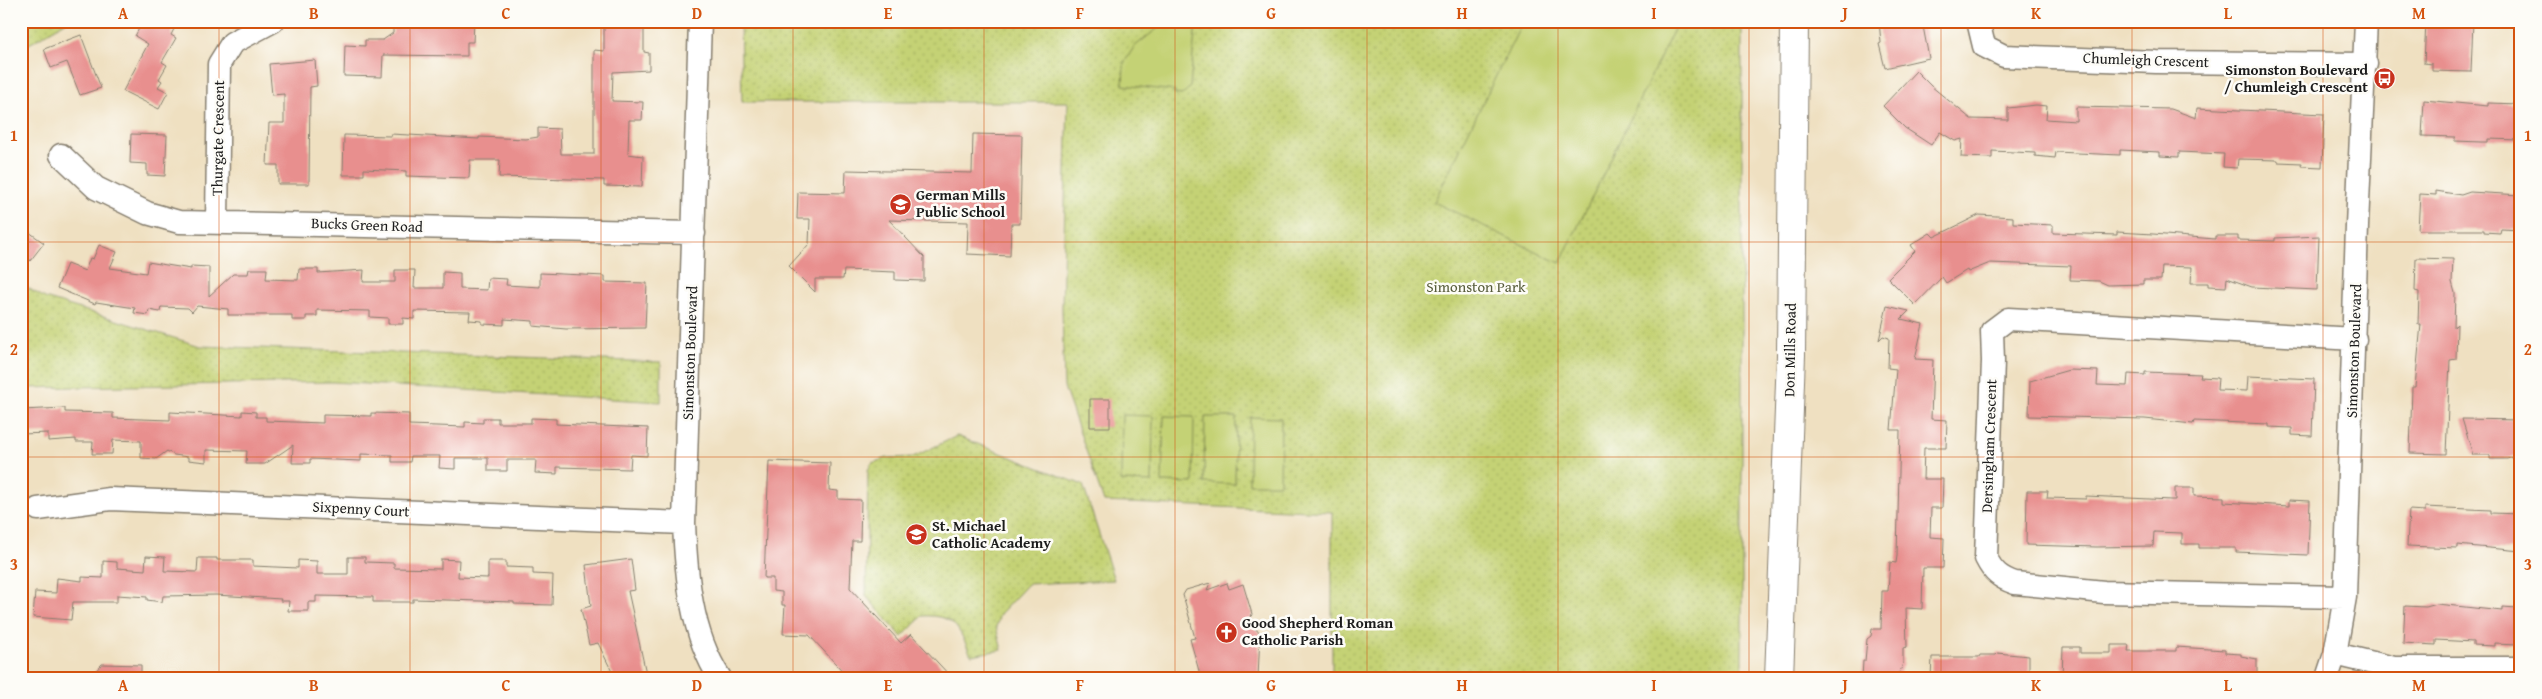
<svg xmlns="http://www.w3.org/2000/svg" width="2542" height="699" viewBox="0 0 2542 699" font-family="'Gentium Book Plus',serif">
<defs>
<pattern id="grass-dots" width="8" height="8" patternUnits="userSpaceOnUse" patternTransform="scale(1.25)"><rect width="8" height="8" fill="#c4d274"/><path d="M2 2h.1M6 6h.1" fill="none" stroke="#a8b464" stroke-width="1.8" stroke-linecap="round"/></pattern>
</defs>
<rect width="100%" height="100%" fill="#fdfcf7"/>
<filter id="ink" filterUnits="userSpaceOnUse"><feTurbulence type="fractalNoise" baseFrequency=".02" numOctaves="2"/><feDisplacementMap in="SourceGraphic" scale="10" xChannelSelector="R" yChannelSelector="G"/><feConvolveMatrix kernelMatrix="1 2 1 2 8 2 1 2 1" color-interpolation-filters="sRGB"/></filter>
<filter id="wash" filterUnits="userSpaceOnUse"><feTurbulence type="fractalNoise" baseFrequency=".0096" numOctaves="4" result="noise"/><feDisplacementMap in="SourceGraphic" scale="20" xChannelSelector="R" yChannelSelector="G"/><feGaussianBlur stdDeviation="1.12" result="paint"/><feColorMatrix in="noise" values="0 0 0 0 0 0 0 0 0 0 0 0 0 0 0 0 0 1.4 0 .05"/><feComposite in="paint" operator="in"/></filter>
<g filter="url(#wash)">
<rect width="100%" height="100%" fill="#efe0c1"/>
<path fill="url(#grass-dots)" stroke="#707748" d="M21,21H67L21,49Z
M740,21H1742V678H1332V512L1104,502L1064,387L1062,307L1068,102H742Z
M21,284L45,298L200,346L661,362V402L333,382L21,388Z
M957,436L1083,485L1114,580L1028,584L1000,614L996,627L1002,650L971,655C959,629 955,614 922,616L902,637L866,596L868,470L872,463L887,458L913,457Z"/>
<path fill="#c4d274" stroke="#707748" d="M1184,21H1196L1190,87L1182,95L1175,94V91L1123,85L1124,63L1134,47L1158,28Z
M1523,21H1678L1560,263L1434,202Z
M1122,415L1153,416L1152,482L1121,481Z
M1164,416L1194,417L1193,483L1162,482Z
M1205,417H1236L1235,484L1204,483Z
M1250,417L1281,418L1280,484H1249Z"/>
<g id="blocks">
<path fill="#e88f8e" d="M143,21H178L171,35L176,38L162,62L167,65L159,79L162,81L158,87L168,92L159,109L123,91L148,44L135,36Z
M410,21H474L473,42H467V56L383,55L382,77L344,76L345,45L365,46V40H383L393,33V26L409,27Z
M604,21L644,22V52L649,53V70L613,72L612,101L643,102L642,120H629L628,154L643,156L642,187L604,186V180L499,177L500,160H470L469,178L406,176V171L364,169V175H343L344,135L391,136V134L479,139V137L526,139L538,137V128L560,129L561,154H594V50L604,51Z
M1879,21H1922L1929,58L1885,68L1879,44L1881,43Z
M2426,21H2473L2471,72L2432,71V64L2424,63Z
M81,35L101,88L80,95L67,62L51,68L44,49Z
M315,60L317,86L310,87L309,184H278V165H267L269,123H284V94L272,95L269,64Z
M1916,71L1931,86L1971,119L2008,120V108L2036,105L2047,106L2046,119L2076,121V107L2171,109L2196,118L2197,108L2324,114L2322,167L2301,166L2302,163L2278,162V160L2238,159L2237,168L2223,167L2224,154L2179,152V157L2160,156V152L2120,150V155L2056,152L2055,158L2035,156V153L1992,151V158L1961,157L1962,139L1955,141L1940,132L1931,145L1905,128L1883,106Z
M2424,100L2488,106V103L2521,104L2520,140L2488,139V142H2481L2455,141V137L2422,136Z
M131,134L167,135L165,176L147,175V164L130,163Z
M973,134L1022,135L1020,224H1011L1010,256L967,254L968,222L889,220L924,257V281L895,280V272L844,270L843,279H815V292L789,266L809,244L810,219H797L798,192L845,193L846,170L972,173Z
M2436,191L2461,195L2470,192L2521,195V230L2501,229L2500,233L2484,232V230H2418L2420,194L2436,195Z
M1979,215L2013,217V223L2053,225V233L2117,235V232L2153,234L2215,239V236H2238V240L2275,241V238L2319,236L2317,290L2252,287L2227,278L2226,287L2208,286V283H2191L2192,267L2162,266L2161,280H2143V284L2108,285L2099,281L2070,280L2071,266L1990,263L1968,272L1967,270L1946,283L1942,277L1915,305L1888,278L1915,251L1911,245L1930,233L1934,237Z
M21,226L44,243L30,261L21,254Z
M99,245L117,252L110,268L146,273L148,262L191,269V266L209,267V296L233,274H248L249,269H267L266,279L298,280L299,269H318V273L364,270L363,282H395V270H415L414,288H443V272L460,273V289L487,290L488,278L507,279L506,285L540,287V273L605,276V282L647,283L645,328L566,329L533,326V321L504,319V325L482,324V321L469,320L470,312L414,311V319L403,318V324H388V318L370,317V311L317,310V316H306V320H292V315H228V309L197,306L192,312L188,308L161,307L160,312L149,310L148,315L134,313L135,308L96,302L95,304L57,288L67,264L85,271L90,258L93,259Z
M2416,258L2453,259L2452,282L2455,293L2454,327L2457,324L2456,359L2450,360L2446,454L2410,453L2412,387H2415L2421,324H2418L2419,292L2415,291Z
M1887,306L1909,311L1901,319L1923,324L1915,359L1933,360L1931,419L1947,420L1946,448H1924L1923,479H1943L1942,508H1931L1930,537L1944,538L1943,568H1923L1922,609L1906,608L1907,647L1903,648V663L1898,678H1862L1863,661H1865L1867,639L1871,636L1872,629H1881L1882,591H1888L1890,562L1896,563L1897,556L1900,430H1891L1896,369L1888,368L1889,338L1883,336L1879,340Z
M2069,370L2098,371L2097,385L2127,386L2128,374L2145,375V372L2201,374L2200,377L2218,378L2217,390L2247,391L2248,376L2314,379L2312,436L2292,435V428L2269,427V424L2194,421L2193,424L2145,419L2029,416L2030,381Z
M1090,399H1110V427H1090Z
M65,408V412L113,413V418L170,420V412L242,416V411L256,412V417H266V421L323,423V415L371,416V413L409,414V425L465,427V422L483,423V418H498V423H531V418L556,419V424L648,428L647,456L631,455L630,469L557,467V474L535,473L536,460H507V471H488V458H455V469L439,468L440,456H411L410,462H392V455L361,454V461L310,459V463H292L293,445L265,464H246L247,451L206,450V462L188,460V457L174,455L167,451L156,459L141,458V441L113,440L112,454H92L93,442H76V439L48,441V433L21,434V410Z
M2462,419L2521,420V455L2507,459H2490V455H2473Z
M769,461L830,463L829,490L838,491V499L861,500L860,541H852L850,588L901,643L911,634L952,678H849L809,635L783,634L785,605H782V592L773,591V578H764Z
M2175,488H2194V496L2224,497V502L2289,506V500L2310,501L2308,555L2236,552V548H2199V544H2182V533L2154,532L2153,546L2097,547L2026,545L2027,491H2048L2047,498L2086,499V496L2171,500H2175Z
M2425,507L2491,510V513L2521,514V551L2457,545V548L2407,546L2409,510L2425,511Z
M146,556L165,557L164,571L197,572L198,558H217V560H253V566L298,568V560L317,561V574H348V557H365V562L394,563V568L441,569V559L459,560L458,577L488,578V561H506V567L533,568V574L553,575L552,605L514,604V602L413,599V602H373V597L316,596V602H308V611H288L289,601H280L281,599L216,595L163,596L162,602L147,600V597L117,595V602H73L71,620L33,617L35,592L56,593L57,578L82,581V577L103,578V561L117,562V568L145,570Z
M631,559L635,590L628,591L647,678H615L598,643L589,645L581,609L591,606L586,565Z
M1210,583L1207,590L1227,583L1229,589L1243,584L1252,614L1248,626L1256,629L1260,634L1258,678H1201L1190,639L1195,638L1183,595L1186,590Z
M2437,604L2502,611V607L2518,608L2521,638L2518,637L2517,644L2495,643V646L2473,645V642L2436,640V645L2403,643L2405,606L2426,607Z
M2111,645H2129L2128,651H2176V647L2225,650V653L2241,654V656L2257,659V678H2062L2063,647H2080V653H2111Z
M1997,653L2029,656V678H1931L1932,657H1979L1980,655H1995Z
M102,664L141,665V678H89Z"/>
</g>
</g>
<g filter="url(#ink)">
<use href="#blocks" fill-opacity="0" stroke="#867e6e" stroke-width="1"/>
<g fill="none" stroke-linecap="round" stroke-linejoin="round">
<defs>
<path id="street" d="M700,21L684,523C686,574 691,634 720,678
M1978,21L1984,46L2004,56L2156,62L2366,64
M61,155L96,188L147,213L179,222L694,233
M217,222L219,64L232,43L273,21
M38,509L110,499L684,523
M2345,597L2104,592L2015,583C2000,578 1993,572 1986,558L1993,361L1992,331L2008,319L2355,339
M2335,654L2394,668H2521
M2327,678L2335,654L2345,597L2357,226L2366,21"/>
<path id="secondary" d="M1779,678L1791,355L1794,21"/>
</defs>
<use href="#street" stroke="#867e6e" stroke-width="25"/>
<use href="#secondary" stroke="#867e6e" stroke-width="30"/>
<use href="#street" stroke="#fff" stroke-width="22"/>
<use href="#secondary" stroke="#fff" stroke-width="28"/>
</g>
</g>
<path fill="none" stroke="#d4530e" stroke-width="1" stroke-opacity="0.55" d="M219,21V678M410,21V678M601,21V678M793,21V678M984,21V678M1175,21V678M1367,21V678M1558,21V678M1749,21V678M1941,21V678M2132,21V678M2323,21V678M21,242H2521M21,457H2521"/>
<defs>
<symbol id="bus-disc" viewBox="-11 -11 22 22"><circle r="9.5" fill="#c8321e" stroke="#fdfcf7"/><path d="M-5-6H5V4H4V6H2V4H-2V6H-4V4H-5ZM-3.5-4V0h7V-4ZM-3.5 1.2v1.5H-2V1.2ZM2 1.2v1.5H3.5V1.2Z" fill="#fff"/></symbol>
<symbol id="school-disc" viewBox="-11 -11 22 22"><circle r="9.5" fill="#c8321e" stroke="#fdfcf7"/><path d="M0-5L7-2L0 1L-7-2ZM-4 1L0 2.5L4 1V4Q0 6-4 4Z" fill="#fff"/></symbol>
<symbol id="church-disc" viewBox="-11 -11 22 22"><circle r="9.5" fill="#c8321e" stroke="#fdfcf7"/><path d="M-1.2-6h2.4v3.5h3.3v2.4h-3.3V6h-2.4V-.1h-3.3v-2.4h3.3Z" fill="#fff"/></symbol>
</defs>
<g fill-rule="evenodd">
<use href="#bus-disc" x="2372" y="66" width="25" height="25"/>
<use href="#school-disc" x="888" y="192" width="25" height="25"/>
<use href="#school-disc" x="904" y="522" width="25" height="25"/>
<use href="#church-disc" x="1214" y="620" width="25" height="25"/>
</g>
<g text-anchor="middle" stroke-width="5" stroke-linejoin="round" paint-order="stroke">
<g font-size="15" fill="#1c1c1c" stroke="#fdfcf7">
<text transform="translate(2146 60) rotate(2)" y="5">Chumleigh Crescent</text>
<text transform="translate(218 138) rotate(-89)" y="5">Thurgate Crescent</text>
<text transform="translate(367 225) rotate(2)" y="5">Bucks Green Road</text>
<text transform="translate(1790 350) rotate(-89)" y="5">Don Mills Road</text>
<text transform="translate(2354 351) rotate(-88)" y="5">Simonston Boulevard</text>
<text transform="translate(690 353) rotate(-88)" y="5">Simonston Boulevard</text>
<text transform="translate(1989 446) rotate(-88)" y="5">Dersingham Crescent</text>
<text transform="translate(361 509) rotate(3)" y="5">Sixpenny Court</text>
</g>
<g font-size="15" font-weight="bold" fill="#1c1c1c" stroke="#fdfcf7" text-anchor="start">
<text x="2368" y="75" text-anchor="end">Simonston Boulevard<tspan x="2368" dy="17">/ Chumleigh Crescent</tspan></text>
<text x="916" y="200">German Mills<tspan x="916" dy="17">Public School</tspan></text>
<text x="932" y="531">St. Michael<tspan x="932" dy="17">Catholic Academy</tspan></text>
<text x="1242" y="628">Good Shepherd Roman<tspan x="1242" dy="17">Catholic Parish</tspan></text>
</g>
<g font-size="15" fill="#575c3b" stroke="#fdfcf7">
<text x="1476" y="292">Simonston Park</text>
</g>
</g>
<rect width="2542" height="699" fill="none" stroke="#fdfcf7" stroke-width="55"/>
<rect x="28" y="28" width="2486" height="644" fill="none" stroke="#d4530e" stroke-width="2"/>
<g font-size="16" text-anchor="middle" font-weight="bold" fill="#d4530e">
<text x="123" y="19">A</text>
<text x="314" y="19">B</text>
<text x="506" y="19">C</text>
<text x="697" y="19">D</text>
<text x="888" y="19">E</text>
<text x="1080" y="19">F</text>
<text x="1271" y="19">G</text>
<text x="1462" y="19">H</text>
<text x="1654" y="19">I</text>
<text x="1845" y="19">J</text>
<text x="2036" y="19">K</text>
<text x="2228" y="19">L</text>
<text x="2419" y="19">M</text>
<text x="14" y="141">1</text>
<text x="2528" y="141">1</text>
<text x="14" y="355">2</text>
<text x="2528" y="355">2</text>
<text x="14" y="570">3</text>
<text x="2528" y="570">3</text>
<text x="123" y="691">A</text>
<text x="314" y="691">B</text>
<text x="506" y="691">C</text>
<text x="697" y="691">D</text>
<text x="888" y="691">E</text>
<text x="1080" y="691">F</text>
<text x="1271" y="691">G</text>
<text x="1462" y="691">H</text>
<text x="1654" y="691">I</text>
<text x="1845" y="691">J</text>
<text x="2036" y="691">K</text>
<text x="2228" y="691">L</text>
<text x="2419" y="691">M</text>
</g>
</svg>
